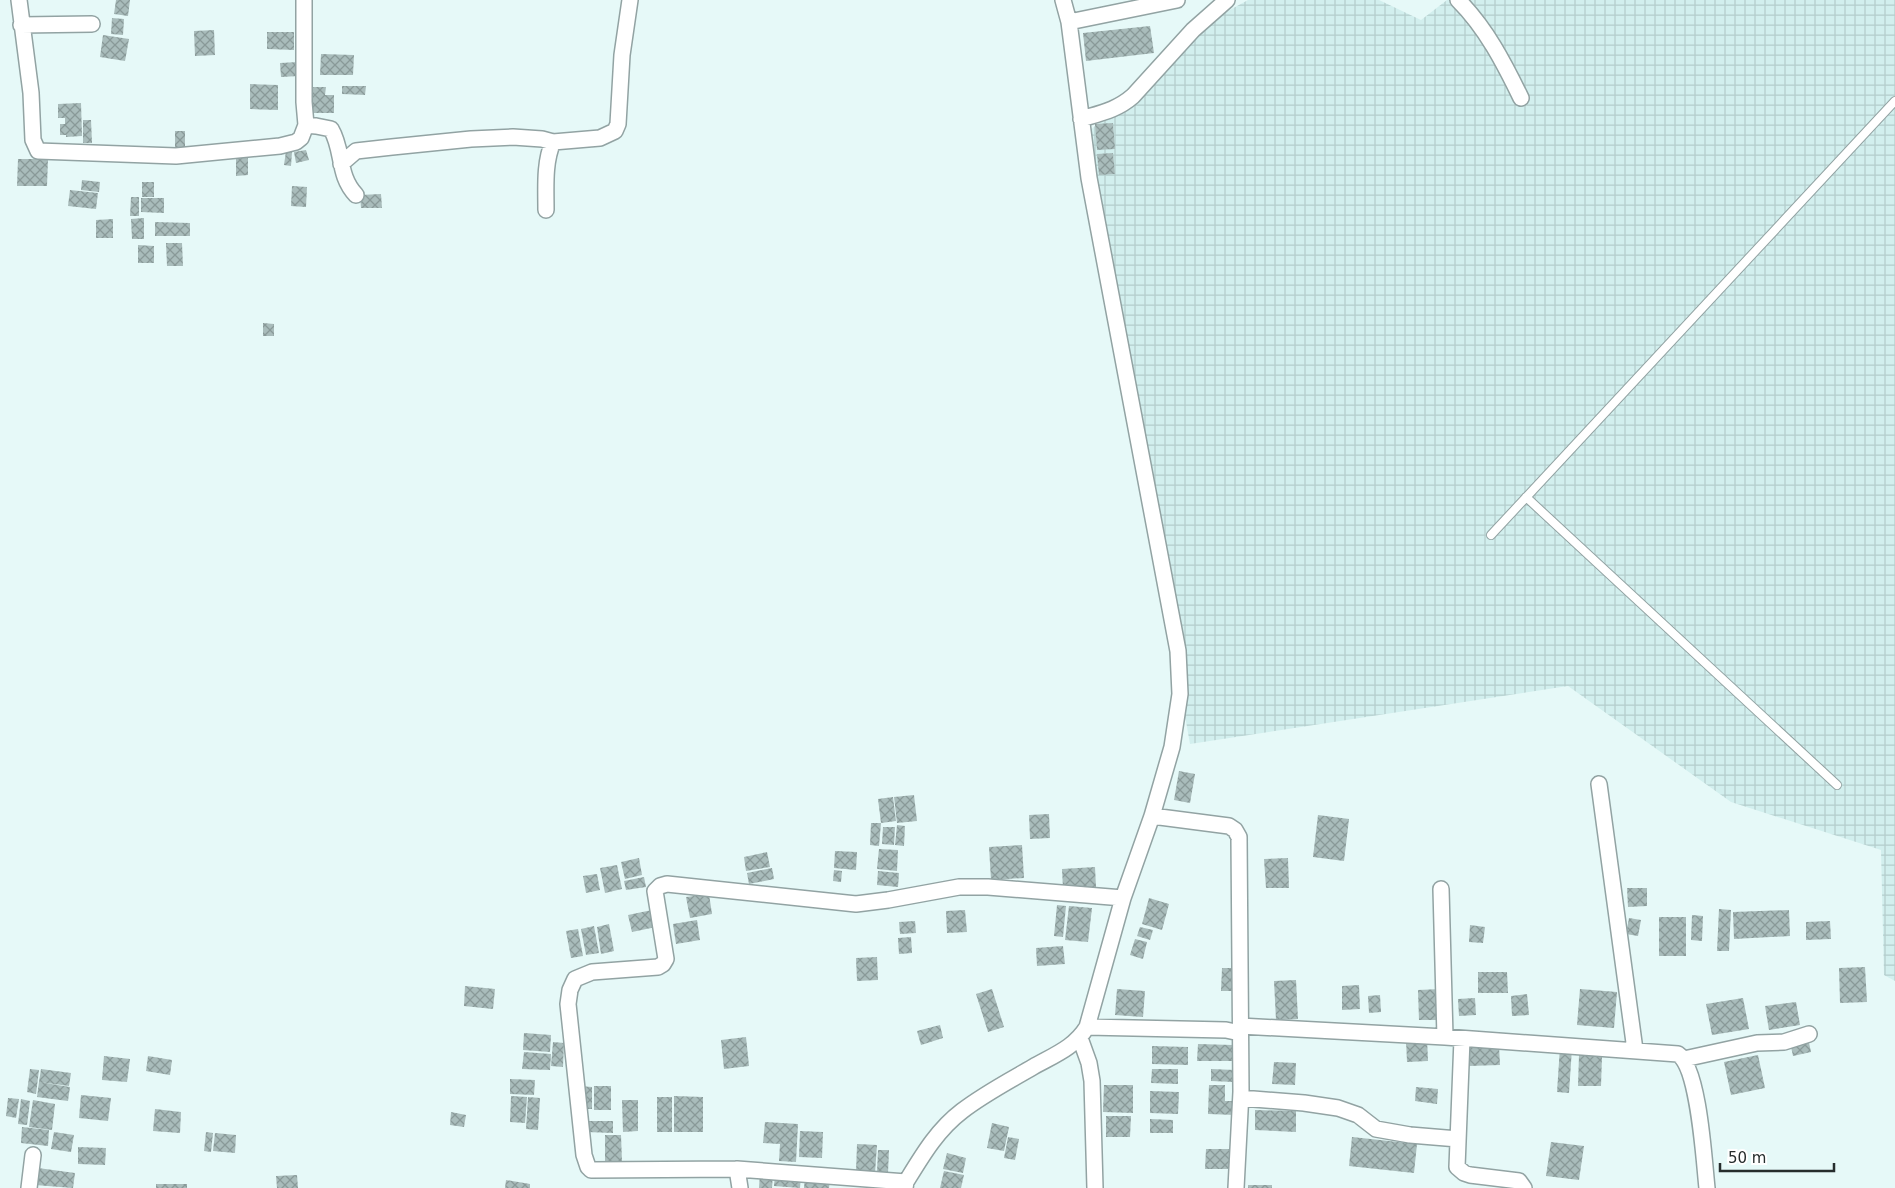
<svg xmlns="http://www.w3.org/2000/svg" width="1895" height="1188" viewBox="0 0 1895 1188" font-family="'DejaVu Sans',sans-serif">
<defs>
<pattern id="industrial-grid" width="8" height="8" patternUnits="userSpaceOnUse" patternTransform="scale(1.25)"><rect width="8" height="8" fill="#d2efee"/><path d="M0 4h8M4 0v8" fill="none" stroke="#b4cdcc"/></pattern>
<pattern id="building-cross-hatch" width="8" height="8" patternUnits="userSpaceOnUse" patternTransform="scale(1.25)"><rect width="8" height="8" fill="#a9bcbb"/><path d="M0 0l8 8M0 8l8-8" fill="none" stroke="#899998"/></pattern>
</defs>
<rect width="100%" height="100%" fill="#e6f9f8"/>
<path fill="url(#industrial-grid)" d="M1248,0H1379L1421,20L1447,0H1895V981L1884,975L1881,850L1731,802L1568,686L1190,744L1083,137L1206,23Z"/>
<path fill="url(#building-cross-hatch)" d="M116,0H130L128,16L114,14Z
M112,18L124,19L123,35L111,34Z
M1150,26L1154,53L1086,61L1083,33Z
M214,30L215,55L195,56L194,31Z
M267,32H294V50L267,49Z
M103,35L129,39L125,61L100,57Z
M321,54L354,55L353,75H320Z
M298,62L299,76L281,77L280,63Z
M250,84L278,85V110L250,109Z
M342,86H366L365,95L342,94Z
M312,87H326L325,95H334V113H311Z
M81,103L82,136L66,137V135H60V124H65V118H58V104Z
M83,120H91L92,143H83Z
M1113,123L1115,149L1097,150L1095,124Z
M175,131H185V147H175Z
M306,150L309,160L296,163L294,152Z
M286,151L292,152L291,166L284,165Z
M1113,153L1115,174L1099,175L1097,154Z
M236,156H248V175L236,176Z
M18,159H48L47,186H17Z
M82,180L100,182L99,192L81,190Z
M142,182H154V197H142Z
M292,186L307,187L306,207L291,206Z
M70,190L98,193L96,209L68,206Z
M381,194L382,208H361L360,195Z
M131,197H139V216H130Z
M141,198H164V213L141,212Z
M144,218V239H132L131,219Z
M113,219V238H96V220Z
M155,222L190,223V236H155Z
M166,243H182L183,266H167Z
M138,245L154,246V263H138Z
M263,323L274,324V336H263Z
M1179,771L1195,774L1190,803L1174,800Z
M914,795L917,821L897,823L894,797Z
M893,797L896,821L881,823L878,799Z
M1049,814L1050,838L1030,839L1029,815Z
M1318,815L1349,819L1344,861L1313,857Z
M871,823H881L879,846L870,845Z
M897,825L905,826L904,846L895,845Z
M883,827H895L894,845L882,844Z
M1022,845L1024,878L991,880L989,847Z
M879,849L898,850L897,871L877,869Z
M835,851L857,852L856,870L834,868Z
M767,852L770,867L746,871L744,857Z
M639,858L642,875L625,879L621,862Z
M1288,858L1289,888H1266L1264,859Z
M617,865L622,889L605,893L600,868Z
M1095,867L1096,887L1063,889L1062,869Z
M772,868L774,879L749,884L747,873Z
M834,870L842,871L841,882L833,881Z
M878,871L899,873L898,887L877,885Z
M597,874L600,890L586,893L583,876Z
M644,877L646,887L626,890L624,881Z
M1627,888H1647V906L1628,907Z
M709,894L712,914L690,918L686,897Z
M1149,898L1169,904L1162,930L1142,924Z
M1057,905L1066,906L1063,937L1054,936Z
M1069,906L1092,908L1088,942L1065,940Z
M1719,909L1731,910L1729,951H1717Z
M652,910L656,927L632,932L628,915Z
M965,910L967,932L947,933L946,911Z
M1789,910L1790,936L1734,939L1733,912Z
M1692,915L1703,916L1702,941L1691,940Z
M1659,917H1686V956H1659Z
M1629,918L1641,920L1638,936L1626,934Z
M697,920L700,940L676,944L673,924Z
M915,921L916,933L900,934L899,922Z
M1830,921L1831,939L1806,940V922Z
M609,924L614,951L601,954L597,927Z
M1470,925L1485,927L1483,943L1469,942Z
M594,926L599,953L586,955L581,929Z
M1140,927L1153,930L1150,940L1137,936Z
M578,929L583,956L571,958L566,931Z
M911,937L912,953L899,954L898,938Z
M1135,939L1147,942L1143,959L1130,955Z
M1063,946L1065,964L1037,966L1036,948Z
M877,957L878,980L857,981L856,958Z
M1865,967L1867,1002L1840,1003L1839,968Z
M1222,968H1237V991H1221Z
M1478,972H1507L1508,993H1478Z
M1296,980L1298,1019L1276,1020L1274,981Z
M1359,985L1360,1009L1342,1010V986Z
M465,986L495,989L493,1009L464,1006Z
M992,989L1004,1027L988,1032L976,994Z
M1117,989L1145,991L1143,1017L1115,1015Z
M1441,989L1442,1020H1419L1418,990Z
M1580,989L1617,992L1614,1028L1577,1025Z
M1527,994L1529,1015L1512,1016L1511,996Z
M1380,995L1381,1012L1369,1013L1368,996Z
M1475,998L1476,1015L1459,1016L1458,999Z
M1743,998L1749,1029L1712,1035L1706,1004Z
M1796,1002L1800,1025L1769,1030L1765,1006Z
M940,1025L943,1038L921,1045L917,1031Z
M524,1033L551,1035L550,1052L523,1050Z
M746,1037L749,1066L724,1069L721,1040Z
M1427,1038L1428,1061L1407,1062L1406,1040Z
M1808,1038L1811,1052L1793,1056L1790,1042Z
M553,1042L564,1043L563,1067L551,1066Z
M1198,1044L1233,1045V1061H1197Z
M1469,1045H1499L1500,1065L1469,1066Z
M1152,1046L1188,1047V1065L1152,1064Z
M1560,1047L1572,1048L1569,1093L1557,1092Z
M524,1052L551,1054L550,1070L522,1069Z
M1579,1055L1602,1056L1601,1086H1578Z
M1758,1055L1765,1088L1731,1095L1724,1062Z
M104,1056L130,1059L127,1082L102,1080Z
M148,1056L172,1060L170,1075L146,1071Z
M1274,1062L1296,1063L1295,1085L1272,1084Z
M30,1069L39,1070L36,1094L27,1092Z
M41,1069L71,1073L69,1086L39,1082Z
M1152,1069H1178V1084L1151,1083Z
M1211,1069L1235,1070L1234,1082L1211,1081Z
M510,1079L535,1080L534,1095L510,1094Z
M39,1082L70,1087L68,1101L37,1097Z
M1104,1085H1133V1113L1103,1112Z
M1209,1085H1225V1101H1235V1115L1208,1114Z
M580,1086L592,1087V1109H580Z
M594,1086H611V1110H594Z
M1416,1087L1438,1089L1437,1104L1415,1101Z
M1150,1091L1179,1092L1178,1114L1150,1113Z
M81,1095L111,1098L108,1121L79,1118Z
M511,1096L527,1097L525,1123L510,1122Z
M674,1096L703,1097V1132H674Z
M528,1097L540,1098L538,1130L526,1129Z
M657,1097H672V1132H657Z
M8,1098L19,1099L16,1118L6,1116Z
M21,1099L30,1101L27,1125L18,1124Z
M33,1100L55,1104L52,1130L29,1127Z
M622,1100H638V1131L623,1132Z
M155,1109L181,1112L180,1133L153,1131Z
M1255,1110L1296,1111V1132L1255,1130Z
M451,1112L466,1115L464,1127L450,1125Z
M1106,1116H1131L1130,1137H1106Z
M1150,1119L1173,1120V1133H1150Z
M587,1121H613V1133L587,1132Z
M765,1122L798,1124L796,1162L779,1161L780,1144L763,1143Z
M992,1123L1009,1127L1004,1151L987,1148Z
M22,1127L49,1130L48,1146L21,1143Z
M800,1131L823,1132L822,1158L799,1157Z
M54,1132L74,1135L71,1152L51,1149Z
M206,1132L213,1133L211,1152L204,1151Z
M215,1133L236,1135L235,1153L213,1151Z
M605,1135H621L622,1162H605Z
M1008,1137L1019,1139L1015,1160L1004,1158Z
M1352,1137L1417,1144L1414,1173L1349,1166Z
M1551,1142L1584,1146L1579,1180L1546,1176Z
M857,1144L877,1145L875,1173L856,1172Z
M78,1147L106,1148L105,1165L78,1164Z
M1206,1149H1232V1169H1205Z
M878,1150H889L888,1173L877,1172Z
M947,1153L966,1158L963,1173L943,1169Z
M38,1168L75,1173L73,1188L35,1185Z
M944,1171L964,1175L961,1188H940Z
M760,1173L773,1174L772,1188H759Z
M297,1175L298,1188H277L276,1176Z
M775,1175L801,1176L800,1188L774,1186Z
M805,1178L830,1180L829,1188H804Z
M506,1180L530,1184V1188H505Z
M156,1184H187V1188H156Z
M1248,1185H1272V1188H1248Z"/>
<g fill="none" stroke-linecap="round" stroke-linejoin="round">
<defs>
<path id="service" d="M1526,497L1837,785
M1491,535L1895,101"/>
<path id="minor" d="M19,0L31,93L33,140L38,151L176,156L280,146L296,142L301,138L306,125L304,102V0
M1458,0C1486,28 1504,63 1521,98
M1069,22L1177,0
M21,25L92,24
M1081,119C1101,113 1117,110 1133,96L1193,30L1227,0
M306,125L316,126L331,129C344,151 337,175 356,195
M341,164L356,151L392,147L471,139L513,137L542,139L553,142
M546,210C546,188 544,162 553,142L600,138L615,131L618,124L622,55L630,0
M1599,784L1635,1050
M1152,816L1229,826L1235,830L1239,837L1241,1092L1236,1188
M1441,889L1445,1037
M1240,1026L1445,1037L1678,1054C1699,1068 1704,1161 1707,1188
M1087,1027L1226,1030L1240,1033
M1080,1038L1089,1063L1092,1081L1095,1188
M1462,1039L1457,1167L1464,1173L1470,1175L1519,1181L1524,1188
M1684,1059L1757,1043L1784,1042L1809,1034
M1241,1098L1304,1103L1338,1108L1358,1115L1376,1129L1410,1135L1458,1139
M737,1169L740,1188
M906,1182L737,1169L591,1170L588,1167L584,1155L568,1004L570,990L575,979L592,972L658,967L663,964L666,959L655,891L660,886L667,884L856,904L888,900L959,887H988L1123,898
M29,1188L33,1155
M905,1188L906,1182C922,1156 937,1130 962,1111C984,1094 1009,1081 1033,1067C1054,1055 1074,1048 1087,1027L1123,898L1152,816L1172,747L1180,694L1178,651L1089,178L1069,22L1063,0"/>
</defs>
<use href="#service" stroke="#92a3a3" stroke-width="10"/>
<use href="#minor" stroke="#92a3a3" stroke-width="18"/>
<use href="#service" stroke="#fff" stroke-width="8"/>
<use href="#minor" stroke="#fff" stroke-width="15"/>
</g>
<path d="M1720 1163v8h114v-8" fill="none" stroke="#262d2d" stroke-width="2.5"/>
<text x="1728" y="1163" font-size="15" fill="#262d2d" stroke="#ffffff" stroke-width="4" paint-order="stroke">50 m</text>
</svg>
